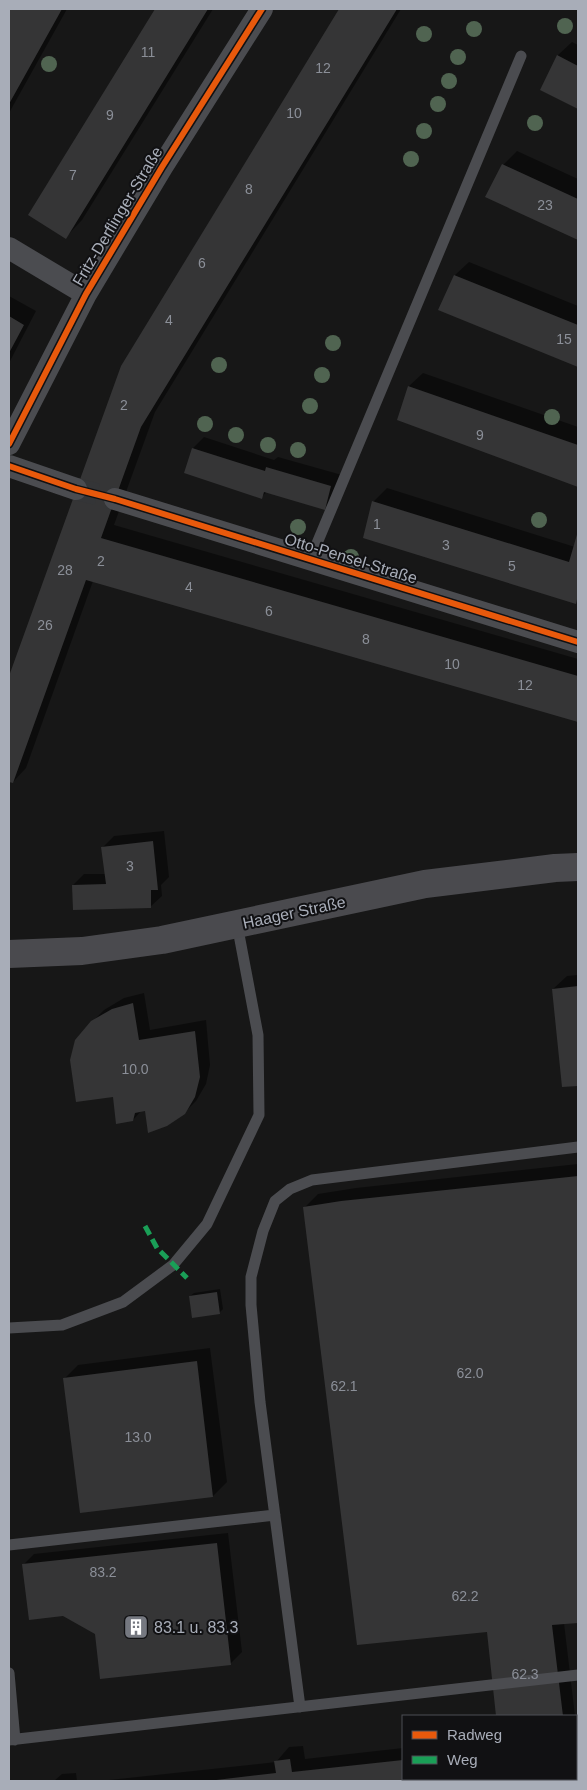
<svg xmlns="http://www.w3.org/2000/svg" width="587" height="1790" viewBox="0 0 587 1790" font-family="Arial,sans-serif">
<rect width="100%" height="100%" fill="#171717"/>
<path fill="#0007" d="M9,9H67L9,113Z
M157,9H213L82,220L66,237L29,214Z
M340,9H401L155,412L114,525L578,659V721L93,581L26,768L13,782L9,780V679L122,366Z
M572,42L578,45V108L541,89L558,55Z
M517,151L578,179V239L487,197L503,165Z
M469,262L578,306V366L440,310L455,275Z
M9,296L36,311L9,363Z
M423,373L578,427V486L398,419L409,386Z
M204,437L274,460L278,457L342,475L335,497L324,508L267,492L261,497L193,448Z
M387,488L575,547L578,534V599L575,602L373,502Z
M164,831L169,877L161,885L162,896L150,907L73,885L84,874H106L102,848L114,836Z
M578,975V1084L563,1086L553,989L567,976Z
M144,993L150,1030L206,1020L210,1065L206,1084L196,1101L184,1113L142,1110L133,1120L114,1096L92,1022L104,1010L124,998Z
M578,1164V1622L564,1623L575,1716H498L488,1631L304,1208L318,1194L356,1188Z
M220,1289L223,1309L219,1313L190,1296L194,1293Z
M210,1348L227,1482L213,1496L65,1378L78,1365Z
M228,1533L242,1652L231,1663L96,1634L23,1565L34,1554Z
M576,1725V1729H578V1781H100L276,1762L289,1747L303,1746L305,1759L403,1748V1779H576Z
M76,1773L77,1781H54L62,1774Z"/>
<path fill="#353536" d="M9,9H62L9,104Z
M155,9H208L66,239L28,215Z
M339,9H397L141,427L101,538L578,676V722L86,580L13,783L9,782V676L121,366Z
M557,55L578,66V109L540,90Z
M502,164L578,199V240L485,197Z
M454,275L578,325V367L438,310Z
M9,316L24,325L9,353Z
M408,386L578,445V487L397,420Z
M192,448L265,471L266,467L331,486L325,510L264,492L262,499L184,473Z
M372,501L569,562L578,531V595L576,604L363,538Z
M153,841L158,890H151V908L73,910L72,885L106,884L101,847Z
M578,986V1086L562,1087L552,989Z
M133,1003L139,1040L195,1031L200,1077L195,1097L185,1114L167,1126L148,1133L145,1111L135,1113L133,1121L116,1124L113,1097L76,1102L70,1060L75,1040L91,1021L112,1009Z
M578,1176V1623L552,1625L563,1716H496L487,1632L357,1645L303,1207L341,1201Z
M217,1292L220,1314L192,1318L189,1296Z
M197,1361L213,1497L80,1513L63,1378Z
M217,1543L231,1665L100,1679L95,1634L63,1616L29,1620L22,1564Z
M578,1740V1781H216V1780L276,1773L274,1761L290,1759L292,1772L403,1760V1779H576V1741Z"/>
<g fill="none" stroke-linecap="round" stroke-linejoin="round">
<path stroke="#343537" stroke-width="22" stroke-dasharray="22 11" stroke-linecap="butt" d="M76,489L115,499"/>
<path stroke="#4b4c50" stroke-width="11" d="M310,560L521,56
M9,1328L62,1325L123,1302L173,1265L207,1224L259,1115L258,1035L237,924
M9,1545L275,1515
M9,1673L15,1740
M300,1707L260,1402L251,1305V1277L263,1231L275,1201L290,1189L312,1180L578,1147
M9,1740L578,1675"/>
<path stroke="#4b4c50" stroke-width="22" d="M9,248L86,294
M9,444L86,294L162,167L262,9
M9,466L76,489
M115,499L578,642"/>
<path stroke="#4a4a4e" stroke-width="28" d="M9,954L82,951L162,940L425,884L555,868L578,867"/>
<path stroke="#1a9f57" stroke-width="5" stroke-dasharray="10 5" stroke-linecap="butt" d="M145,1226L157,1248L187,1278"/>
<defs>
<path id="cycleway" d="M9,444L86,294L162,167L262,9
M9,466L76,489L115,499L578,642"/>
</defs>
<use href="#cycleway" stroke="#111113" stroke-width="9"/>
<use href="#cycleway" stroke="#e8590c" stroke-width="6"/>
</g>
<g fill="#506451">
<circle cx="565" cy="26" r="8"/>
<circle cx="474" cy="29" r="8"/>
<circle cx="424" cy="34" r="8"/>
<circle cx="458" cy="57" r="8"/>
<circle cx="49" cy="64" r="8"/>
<circle cx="449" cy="81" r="8"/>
<circle cx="438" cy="104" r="8"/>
<circle cx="535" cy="123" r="8"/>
<circle cx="424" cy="131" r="8"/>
<circle cx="411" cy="159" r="8"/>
<circle cx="333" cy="343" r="8"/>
<circle cx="219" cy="365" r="8"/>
<circle cx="322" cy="375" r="8"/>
<circle cx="310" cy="406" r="8"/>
<circle cx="552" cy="417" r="8"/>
<circle cx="205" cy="424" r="8"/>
<circle cx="236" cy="435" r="8"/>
<circle cx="268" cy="445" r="8"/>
<circle cx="298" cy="450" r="8"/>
<circle cx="539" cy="520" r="8"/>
<circle cx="298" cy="527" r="8"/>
<circle cx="351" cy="557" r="8"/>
</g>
<defs>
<symbol id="building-square" viewBox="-11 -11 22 22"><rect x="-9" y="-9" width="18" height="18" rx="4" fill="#757880" stroke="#111113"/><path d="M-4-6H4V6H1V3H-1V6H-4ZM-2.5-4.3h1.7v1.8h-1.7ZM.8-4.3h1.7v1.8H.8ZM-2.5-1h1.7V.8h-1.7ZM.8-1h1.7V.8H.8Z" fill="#fff"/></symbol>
</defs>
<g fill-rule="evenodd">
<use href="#building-square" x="122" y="1613" width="28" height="28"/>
</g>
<g text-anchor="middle" stroke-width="4" stroke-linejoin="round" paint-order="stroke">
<g font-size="14" fill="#8b8f98">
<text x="148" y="57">11</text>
<text x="323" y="73">12</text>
<text x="294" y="118">10</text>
<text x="110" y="120">9</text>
<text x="73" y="180">7</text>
<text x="249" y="194">8</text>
<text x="545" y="210">23</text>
<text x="202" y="268">6</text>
<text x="169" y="325">4</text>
<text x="564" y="344">15</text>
<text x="124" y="410">2</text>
<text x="480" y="440">9</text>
<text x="377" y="529">1</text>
<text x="446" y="550">3</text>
<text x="101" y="566">2</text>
<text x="512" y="571">5</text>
<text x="65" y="575">28</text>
<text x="189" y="592">4</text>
<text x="269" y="616">6</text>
<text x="45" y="630">26</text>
<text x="366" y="644">8</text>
<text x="452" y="669">10</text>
<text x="525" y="690">12</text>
<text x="130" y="871">3</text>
<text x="135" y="1074">10.0</text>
<text x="470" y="1378">62.0</text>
<text x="344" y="1391">62.1</text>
<text x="138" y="1442">13.0</text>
<text x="103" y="1577">83.2</text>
<text x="465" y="1601">62.2</text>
<text x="525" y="1679">62.3</text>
</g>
<g font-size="16" fill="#a8adb8" stroke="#111113">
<text transform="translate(117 216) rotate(-59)" y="6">Fritz-Derflinger-Straße</text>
<text transform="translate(351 558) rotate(17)" y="6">Otto-Pensel-Straße</text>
<text transform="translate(294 912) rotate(-12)" y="6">Haager Straße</text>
</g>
<g font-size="16" fill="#a8adb8" stroke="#111113" text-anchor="start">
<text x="154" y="1633">83.1 u. 83.3</text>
</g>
</g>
<rect width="587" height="1790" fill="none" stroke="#a8adb8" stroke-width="20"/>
<rect x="402" y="1715" width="175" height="65" fill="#111113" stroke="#4d4f55"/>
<rect x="412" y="1731" width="25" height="8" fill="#e8590c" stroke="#4d4f55"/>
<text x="447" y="1740" font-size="15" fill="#a8adb8">Radweg</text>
<rect x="412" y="1756" width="25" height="8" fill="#1a9f57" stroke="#4d4f55"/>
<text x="447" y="1765" font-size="15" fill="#a8adb8">Weg</text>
</svg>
